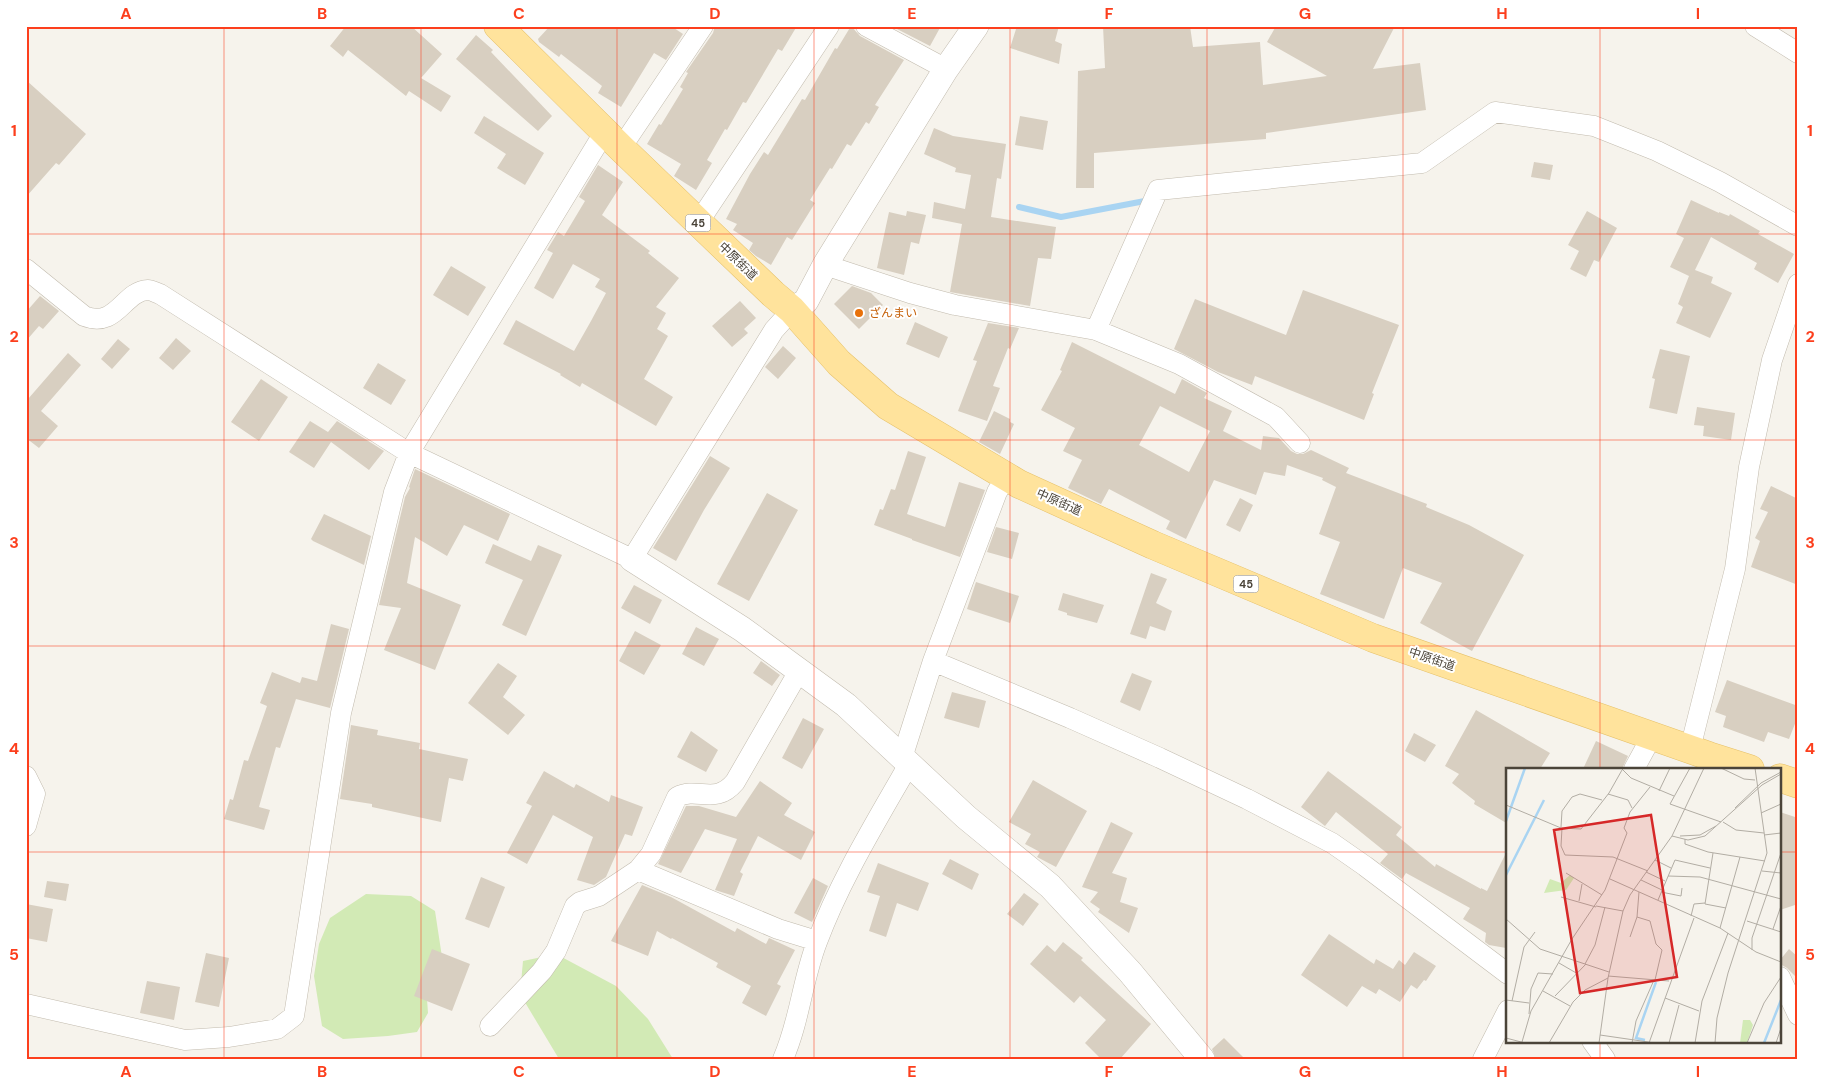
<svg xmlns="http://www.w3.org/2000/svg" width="1824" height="1085" viewBox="0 0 1824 1085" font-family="'DM Sans','Noto Sans JP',sans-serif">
<rect width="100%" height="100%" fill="#f6f3ec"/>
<path fill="#d2eab5" d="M366,894L411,896L435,911L442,957L426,985L428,1013L417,1032L388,1036L343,1039L322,1026L314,976L319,944L330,918Z
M556,954L616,986L648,1019L673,1059H559L520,994L523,961Z"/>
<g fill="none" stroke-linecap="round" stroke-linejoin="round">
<path stroke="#a9d4f2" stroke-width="6" d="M1019,207L1061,217L1150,200"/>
</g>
<path fill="#d8cfc1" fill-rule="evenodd" d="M346,26H411L442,54L421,78L451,96L441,112L409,91L406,96L348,50L343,57L330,46Z
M550,26H671L683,34L666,60L654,53L621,107L598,93L602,86L561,54L559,57L539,42L538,39Z
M715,26H797L782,51L778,49L746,103L743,102L727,130L725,129L707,160L712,163L696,190L674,176L681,164L647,144L659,124L661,125L683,89L680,87L688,73L686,72L713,33Z
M851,26L860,36L904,60L875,105L879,107L869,124L866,122L851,146L847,144L832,169L830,168L810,200L815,203L792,240L787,237L771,265L756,256L749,250L753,243L733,230L737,224L726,219L750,174L764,152L768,155L802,99L805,100L835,48L837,49Z
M895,26H941L930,46L897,29L898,28Z
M1017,26H1059L1055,41L1062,44L1059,64L1010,48Z
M1103,26H1190L1193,47L1260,42L1263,85L1327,76L1267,42L1276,26H1395L1373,69L1420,63L1426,110L1266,133V139L1094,153V188H1076L1078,71L1105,68Z
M476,35L493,50L491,52L552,116L538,131L456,59Z
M26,80L86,134L59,165L56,163L26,197Z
M484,116L544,153L525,185L497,168L506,154L474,133Z
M1020,116L1048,121L1043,150L1015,145Z
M934,128L953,136L1006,144L1001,179L997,178L991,217L1056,227L1051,259L1038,258L1030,306L950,292L962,224L932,218L934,202L965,209L971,175L955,172L956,168L924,154Z
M1534,162L1553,165L1550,180L1531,177Z
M598,165L623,182L602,215L650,251L648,253L679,278L656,307L666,313L657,329L668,336L644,379L673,397L656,426L582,383L580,387L560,375L561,374L503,344L516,320L574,351L591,321L606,293L595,287L600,279L573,264L553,299L534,288L553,253L547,250L558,232L564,236L585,201L579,197Z
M1691,200L1719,213V212L1729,216L1730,214L1760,231L1758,234L1794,254L1778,283L1754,269L1757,263L1711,237L1695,270L1713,277L1711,283L1732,293L1710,338L1676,323L1683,307L1678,304L1689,276L1670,267L1684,238L1676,234Z
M907,211L926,215L919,244L911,242L904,275L877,268L889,212L906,216Z
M1587,211L1617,228L1599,262L1594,260L1586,277L1570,269L1579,251L1568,245Z
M451,266L486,287L468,316L433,295Z
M852,286L871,293L883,305L859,329L834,304Z
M1303,290L1399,325L1372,393L1374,394L1364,420L1255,376L1252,385L1218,372L1174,349L1195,299L1286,335Z
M40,296L59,311L43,329L39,326L26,341V312Z
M740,301L756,318L744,329L748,333L732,347L712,326Z
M915,322L948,337L939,358L906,344Z
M988,323L1019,328L1010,349L1008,348L993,386L1000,388L987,421L958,411L977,361L973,360Z
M176,338L191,351L173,370L159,358Z
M118,339L130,349L112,369L101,359Z
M1072,342L1175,394L1182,379L1207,393L1204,398L1232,411L1223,431L1261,450L1263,436L1279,438L1291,451L1297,454H1303L1311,450L1349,468L1346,473L1427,504L1426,507L1469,525L1524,555L1472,651L1420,623L1442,583L1403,568L1384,619L1320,594L1340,542L1319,534L1336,487L1322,480L1323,478L1287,465L1285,476L1264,472L1256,495L1214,480L1186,539L1166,529L1170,521L1109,489L1101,504L1068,488L1082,460L1063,451L1075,428L1041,410L1062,371L1060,370ZM1160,406L1210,431L1189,472L1139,445Z
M783,346L796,358L778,379L765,367Z
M1660,349L1690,356L1677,414L1649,408L1655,379L1652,378Z
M68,353L81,365L41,411L58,426L39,448L26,438V398L28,399Z
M378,363L406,380L391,405L363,388Z
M261,379L288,397L259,441L231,422Z
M1697,407L1735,413L1731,440L1703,436L1704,426L1694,425Z
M994,411L1010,419V422L1014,424L1000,454L979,442Z
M310,421L328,432L337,421L384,451L369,470L331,442L314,468L289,452Z
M908,451L926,457L907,514L945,527L959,482L985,490L960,557L912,540V539L874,525L880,509L883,510L891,489L895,490Z
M710,456L730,468L704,510L676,561L653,548Z
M415,469L510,514L498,541L464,525L447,556L415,537L407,583L461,605L435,670L384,650L401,608L379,605L405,497L410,488L409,487Z
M1771,486L1798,499V585L1751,567L1760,541L1755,538L1768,512L1760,509Z
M767,493L798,510L749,601L717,584Z
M1240,498L1253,505L1240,532L1226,525Z
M324,514L371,536L364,565L313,541L311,539Z
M996,527L1019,533L1012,559L987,552Z
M493,544L531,561L538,545L562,555L526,636L502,625L523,580L485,563Z
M1151,573L1167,579L1156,603L1172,611L1165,631L1150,626L1146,639L1130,634Z
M976,582L1019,596L1010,623L967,609Z
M634,585L662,600L650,624L621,608Z
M1063,593L1104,605L1097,623L1067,615V613L1058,610Z
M331,624L349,629L330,708L296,699L280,748L276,747L259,807L270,810L264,830L224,819L230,799L233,800L244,760L248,761L267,706L260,703L272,672L300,683L302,677L317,681Z
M696,627L719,639L704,666L682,654Z
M635,631L661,645L644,675L619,661Z
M761,661L780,675L772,686L753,673Z
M498,663L517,676L503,697L525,715L508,735L468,703Z
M1132,673L1152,681L1140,711L1120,702Z
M1727,680L1798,706V716L1789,739L1768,732L1764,742L1723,727L1726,716L1715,712Z
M952,692L986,701L979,728L944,718Z
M1476,710L1550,753L1540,769H1508V824L1474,804L1475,801L1452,783L1459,774L1445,766Z
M803,718L824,729L802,769L782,758Z
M351,725L378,730L377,735L420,743L419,749L468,759L463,781L449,778L441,822L372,807V804L340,799Z
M691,731L718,750L706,772L677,757Z
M1414,733L1436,745L1425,762L1405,751Z
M1596,741L1628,756L1622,769H1583Z
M544,771L574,788L576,784L609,802L611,795L643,807L632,836L625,834L606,877L594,885L577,880L593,837L553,815L527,864L507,853L532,806L526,803Z
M1328,771L1402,827L1396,835L1435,867L1436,864L1481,889V888L1487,891L1508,849V938L1506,948L1489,945L1485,942L1486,933L1463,919L1470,908L1406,873L1402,879L1380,863L1388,854L1336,812L1325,826L1301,807Z
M1033,780L1087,811L1056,867L1037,857L1040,852L1025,844L1031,834L1009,822Z
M760,781L792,803L784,815L815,832L801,860L758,836L740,872L743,874L734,896L715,890L737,839L705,829L681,873L658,864L686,806H699L736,817Z
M1780,812L1798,818V904L1780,910Z
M1111,822L1133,833L1112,873L1127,878L1120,902L1138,908L1129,933L1098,912L1100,909L1090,902L1098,892L1082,887Z
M950,859L979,874L972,890L942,874Z
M878,863L929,883L918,911L897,903L886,937L869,931L880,896L867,892Z
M481,877L505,887L489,928L465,919Z
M813,878L828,886L812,922L794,913Z
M47,881L69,884L66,901L44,897Z
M642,885L671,897L735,932L737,928L766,944L769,938L795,950L777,984L781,986L766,1016L742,1003L751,986L716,967L718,963L672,938L671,939L657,931L648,956L611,941Z
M1024,893L1039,904L1023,926L1007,914Z
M26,904L53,909L47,942L26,938Z
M1329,934L1374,964L1376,959L1393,969L1399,960L1405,965L1414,952L1436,966L1426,981L1424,980L1417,989L1411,985L1400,1002L1379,989L1376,994L1362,986L1347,1007L1301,975Z
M1063,942L1083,958L1081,960L1151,1024L1120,1059H1101L1085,1043L1106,1020L1080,996L1074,1003L1030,964L1047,945L1055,952Z
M432,949L470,964L452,1011L414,996Z
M1789,949L1798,957V979L1787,968L1780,964V960Z
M206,953L229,958L219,1007L195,1002Z
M147,981L180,987L174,1020L140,1013Z
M1224,1038L1245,1059H1216L1212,1049Z"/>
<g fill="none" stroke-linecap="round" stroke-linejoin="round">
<defs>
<path id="minor" d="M866,26L946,69
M1755,26L1798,53
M621,148L703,26
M698,223L829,26
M825,265L910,293L955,305L1096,330L1179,364L1276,417L1300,443
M26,269L84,316C117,329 123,291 148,290C152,290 156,293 160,294L409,453L632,559L774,330L792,310
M1096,330L1158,190L1422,163L1495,112L1594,126L1657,151L1720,182L1798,226
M933,661L1070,718L1160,758L1247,799L1332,843L1365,866L1508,974
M1690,749L1735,569L1749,467L1772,360L1798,284
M902,758L933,661L997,492L1006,477
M1634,769L1652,736
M26,776L35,794L26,826
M638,870L778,929L817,941
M1780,977L1798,1015
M26,1004L185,1040L229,1037L277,1029L294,1016L341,713L394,492L409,453L599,141L606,133
M490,1026L542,971L556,951L575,906L580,902L599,896L638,870L651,854L677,797C698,786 715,806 735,782L799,671
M1592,1041L1605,1059
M783,1059C800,1020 802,981 817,942C840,880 876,822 909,764
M1483,1059L1508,1010"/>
<path id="tertiary" d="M792,310L806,301L825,265L946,69L976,26
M632,559L742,629L846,705L966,817L1050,886L1130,972L1202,1059"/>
<path id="primary" d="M498,26L621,148L773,294L792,310L839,363L888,406L1019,484L1153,545L1373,638L1709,756L1750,769
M1780,778L1798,784"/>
</defs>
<use href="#minor" stroke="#c2bbae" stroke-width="21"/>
<use href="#tertiary" stroke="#c2bbae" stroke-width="26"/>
<use href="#primary" stroke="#e6c16a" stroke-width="29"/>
<use href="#minor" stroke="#fff" stroke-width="20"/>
<use href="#tertiary" stroke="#fff" stroke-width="25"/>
<use href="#primary" stroke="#ffe39c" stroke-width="28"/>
</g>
<path fill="none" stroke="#fc3f1d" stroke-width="1" stroke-opacity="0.55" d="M224,26V1059M421,26V1059M617,26V1059M814,26V1059M1010,26V1059M1207,26V1059M1403,26V1059M1600,26V769M26,234H1798M26,440H1798M26,646H1798M26,852H1508M1780,852H1798M1600,1041V1059"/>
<circle fill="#e8710a" stroke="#fff" stroke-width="2" cx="859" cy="313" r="5"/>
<g text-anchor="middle" stroke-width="4" stroke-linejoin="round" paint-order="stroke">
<g fill="#fff" stroke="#817c74" stroke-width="1">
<rect x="685.5" y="214.5" width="25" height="17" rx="4"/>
<rect x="1233.5" y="575.5" width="25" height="17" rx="4"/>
</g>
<g font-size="11" font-weight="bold" fill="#4b4439">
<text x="698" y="227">45</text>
<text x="1246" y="588">45</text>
</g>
<g font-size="12" fill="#4b4439" stroke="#fff">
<text transform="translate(738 261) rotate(44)" y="4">中原街道</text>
<text transform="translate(1059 502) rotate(24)" y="4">中原街道</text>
<text transform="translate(1432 659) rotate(19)" y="4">中原街道</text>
</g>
<g font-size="12" fill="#c56008" stroke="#fff" text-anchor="start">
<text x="869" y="317">ざんまい</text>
</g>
</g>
<g transform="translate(1506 768)">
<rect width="275" height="275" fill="#f6f3ec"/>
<path d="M64,107L68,110L60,122L38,125L44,111L55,115ZM237,252H244L247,257L241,275H234Z" fill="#d2eab5"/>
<path fill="none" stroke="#a9d4f2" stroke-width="2.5" d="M0,53L19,0M0,107L38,32M139,272L130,270L150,214M258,275L275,232"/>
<path fill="none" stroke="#b2ada4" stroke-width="1" d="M184,0L164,36L215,54M215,0L238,11L249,12M116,1L125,10L168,28M153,23L164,0M102,26L122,32L126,40M0,37L55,60L75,61L103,25L116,2M229,40L255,15L275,4M255,45L275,36M217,54L230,62L258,65M55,59L56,43L66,29L74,26L96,32M56,60L55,78L59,87L107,89L142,103M258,67L275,65M166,68L182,72L199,68L256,17L275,6M174,68L194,67L210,58M179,71V76L202,84L259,93M207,85L199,136L220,140M149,92L165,100M256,103L275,105M140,104L159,113M60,105L96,127M162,108L194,109L275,131M104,111L214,160L250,184L275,194M135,112L156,122M155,124L175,128L176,120M55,129L90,139M152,132L169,92L204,100M73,133L76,116M90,138L117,143M185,148L188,136L199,135M131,149L144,153L150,176L156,182L149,212M0,151L34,181L103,204M241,153L275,164M214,160L234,89M267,161L275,138M124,169L131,149L133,124M246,182V170L275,85M53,195L72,206M79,196L89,177L99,139M102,208L163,213M37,223L64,238M49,228L80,196M159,230L193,243M0,232L23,235M6,233L18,179L29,164M23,246L25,221L32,205L47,206M94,267L149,275M0,270L19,275M16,274L25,243L66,171L99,122L121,65L118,60L124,44L144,19M43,275L67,234L79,222L102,210M93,275L102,210L117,143L124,127L166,68L198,0M126,275L130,253L148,212M143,275L188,150M163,275L173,237M189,275L196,233L222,165M209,275L211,250L222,205L261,85L249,0M241,275L258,235L275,209M270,275L275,260"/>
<path fill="#d62828" fill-opacity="0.15" stroke="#d62828" stroke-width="2.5" d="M145,47L171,209L74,225L48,62Z"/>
<rect width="275" height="275" fill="none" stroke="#4b4439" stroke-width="2.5"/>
</g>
<rect width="1824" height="1085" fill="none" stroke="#ffffff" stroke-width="55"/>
<rect x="28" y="28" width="1768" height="1030" fill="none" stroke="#fc3f1d" stroke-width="2"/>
<g font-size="16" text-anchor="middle" font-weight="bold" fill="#fc3f1d">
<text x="126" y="19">A</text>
<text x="322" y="19">B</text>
<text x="519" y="19">C</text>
<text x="715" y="19">D</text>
<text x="912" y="19">E</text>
<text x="1109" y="19">F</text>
<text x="1305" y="19">G</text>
<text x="1502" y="19">H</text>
<text x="1698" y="19">I</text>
<text x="14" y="136">1</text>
<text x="1810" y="136">1</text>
<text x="14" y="342">2</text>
<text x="1810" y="342">2</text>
<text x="14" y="548">3</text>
<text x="1810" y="548">3</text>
<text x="14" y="754">4</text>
<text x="1810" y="754">4</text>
<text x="14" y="960">5</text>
<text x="1810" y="960">5</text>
<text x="126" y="1077">A</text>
<text x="322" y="1077">B</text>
<text x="519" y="1077">C</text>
<text x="715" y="1077">D</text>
<text x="912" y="1077">E</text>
<text x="1109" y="1077">F</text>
<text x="1305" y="1077">G</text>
<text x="1502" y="1077">H</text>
<text x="1698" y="1077">I</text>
</g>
</svg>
